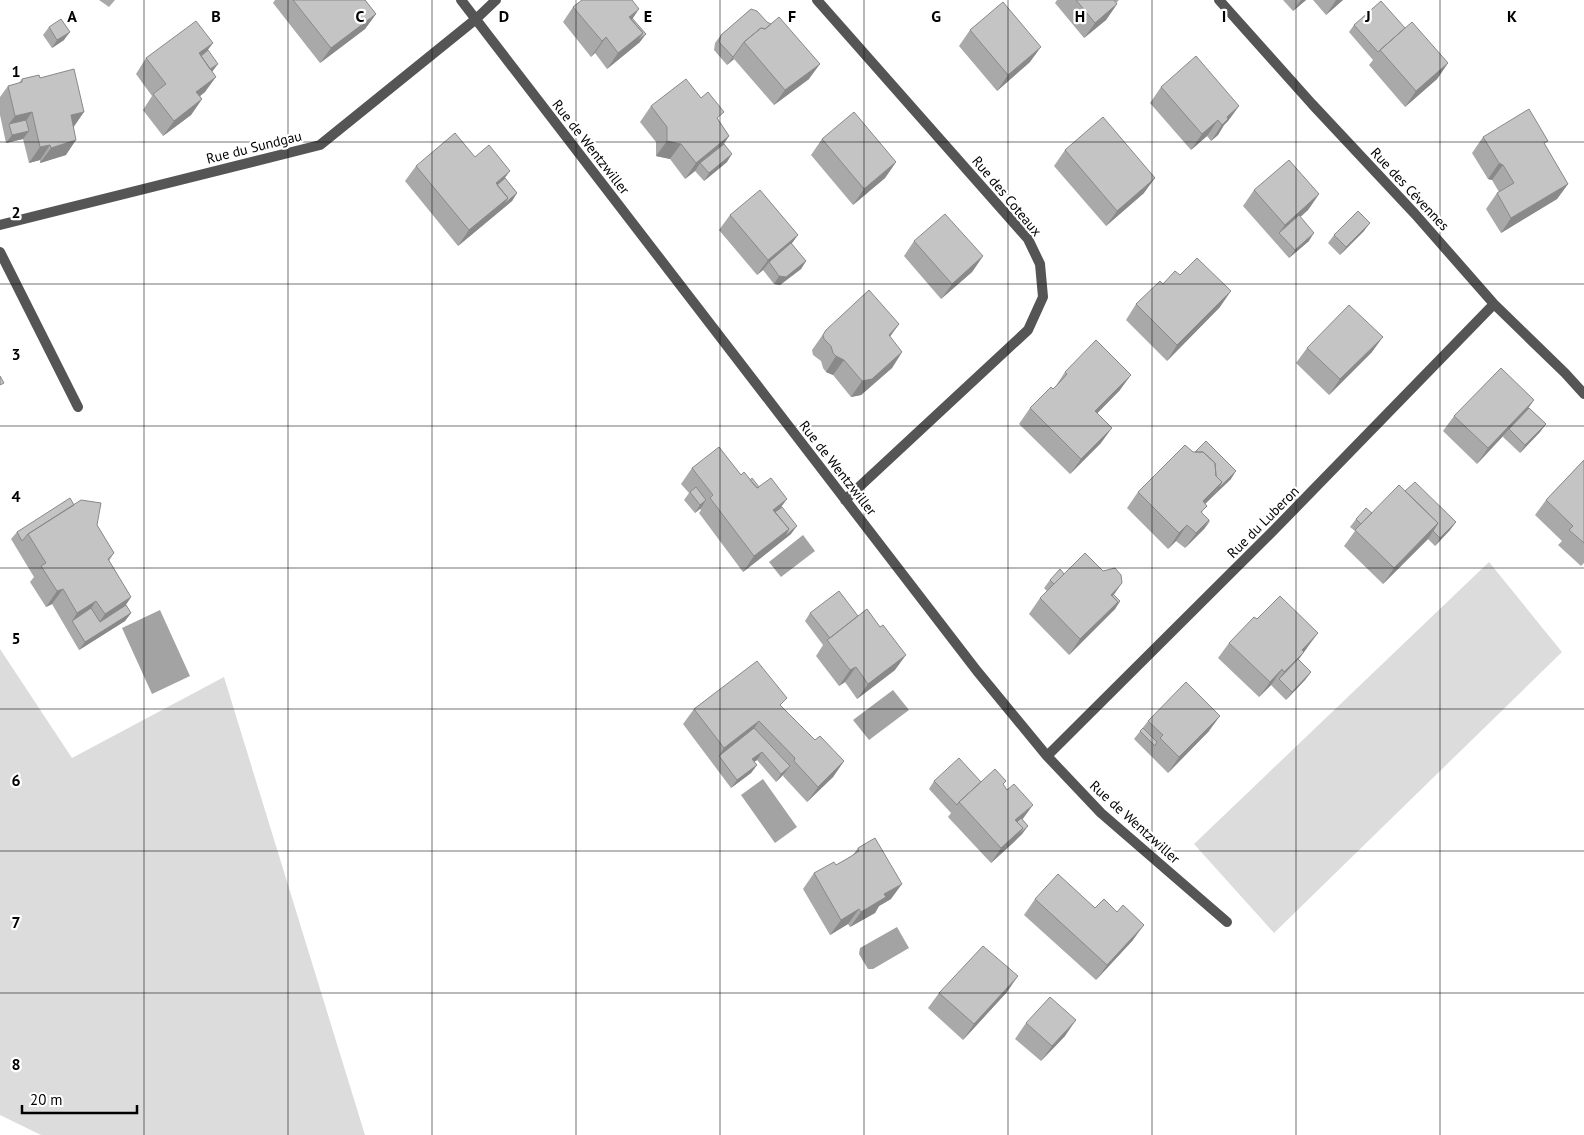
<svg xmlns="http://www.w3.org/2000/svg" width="1584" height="1135" viewBox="0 0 1584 1135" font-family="'PT Sans',sans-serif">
<rect width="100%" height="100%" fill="#fff"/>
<path fill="#dcdcdc" d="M1489,562L1562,652L1274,933L1194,844Z
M0,649L72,758L224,677L365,1135H41L0,1115Z"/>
<path fill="#a3a3a3" d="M803,535L815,551L781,577L769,562Z
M160,610L190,676L152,694L122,628Z
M893,690L909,710L869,740L853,720Z
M763,779L797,827L775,843L741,795Z
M897,927L909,948L873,969H868L859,954L860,948Z"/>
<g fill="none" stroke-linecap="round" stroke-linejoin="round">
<path stroke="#555" stroke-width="10" d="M461,0L977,671L1047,756L1101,813L1227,922
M817,0L1028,239L1040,264L1043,297L1028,330L845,500
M1219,0L1312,104L1415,214L1494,304L1565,373L1584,394
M0,225L320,145L476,19L496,0
M0,252L78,407
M1047,756L1274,530L1494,304"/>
</g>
<path fill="#a9a9a9" d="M99,0H115L109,7Z
M275,0H365L376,14L365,29L320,63L273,3Z
M1057,0H1119L1116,3L1117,4L1106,20L1084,38L1055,3Z
M1283,0H1306L1293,11Z
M1313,0H1343L1326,15Z
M573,7L633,18L640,42L607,69L595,53L591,57L563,22Z
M751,9L809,79L774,105L734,59L727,65L714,50L715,43L721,35Z
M1354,25L1405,28L1448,63L1437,79L1405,107L1369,65L1373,60L1349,32Z
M49,27L64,40L52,48L43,35Z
M970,30L1030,62L997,91L959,46Z
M208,50L212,71L205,92L200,96L202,99L191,115L163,136L143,110L152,96L136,74L146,58Z
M40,78L74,127L66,155L40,163V160L29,163L23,139L6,143L0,115V97L8,86L19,83L22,79Z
M1161,87L1239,106L1228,121L1224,125L1218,135L1211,141L1207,136L1191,150L1150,103Z
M651,106L718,119L729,136L724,144L727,162L704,181L695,171L685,179L670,159L656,156V142L640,122Z
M1483,137L1545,146L1568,184L1557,199L1501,233L1486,209L1497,193L1499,192L1492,180L1488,179L1472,153Z
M822,139L896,162L885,178L853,205L811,155Z
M1065,150L1144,193L1106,226L1054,166Z
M475,157L505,178L517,193L512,201L458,246L405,181L416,166Z
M1254,190L1319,194L1308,210L1300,217L1309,241L1289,258L1243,206Z
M730,215L798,235L791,244L806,261L801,269L780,285L774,284L763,270L757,275L719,230Z
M1364,231L1340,255L1328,243L1334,235Z
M914,241L983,256L972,272L941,299L904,256Z
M1180,275L1220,307L1167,361L1126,320L1136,304L1163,284Z
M899,324L890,337L902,352L892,368L861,395L851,397L833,375L826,372L823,368L821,361L813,355L812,350L826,330Z
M1307,348L1372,352L1329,395L1296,363Z
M1065,372L1120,390L1097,413L1101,443L1070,474L1019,424L1030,408L1055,387Z
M1529,408L1546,424L1540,432L1520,453L1503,437L1504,435L1477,464L1443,431L1454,416Z
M1193,452L1231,479L1205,504L1202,513L1210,521L1204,529L1185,548L1176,541L1168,549L1127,508L1138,492Z
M1584,460V563L1581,566L1558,545L1562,541L1535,515L1546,500Z
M692,468L741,475L750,480L782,507L791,534L743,572L699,513L701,510L700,509L695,513L684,500L689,493L681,484Z
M1405,491L1456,522L1450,530L1435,546L1428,539L1383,584L1344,546L1355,531L1350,527L1356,519L1372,513Z
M74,505L97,525L114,553L109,561L131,597L126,605L131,613L125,621L79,650L52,604L46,607L30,582L34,577L11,539L17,532Z
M1064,574L1114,595L1120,601L1115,609L1069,655L1029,614L1040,598L1047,591L1044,588L1050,580Z
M810,613L895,670L857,699L845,682L839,686L816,656L823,645L805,621Z
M1257,619L1307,648L1298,660L1311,672L1305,680L1286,700L1271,685L1259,697L1218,658L1229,643Z
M781,706L815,740L844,761L833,777L807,802L783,776L784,774L776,782L757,760L754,762L757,765L751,773L731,788L683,724L694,709Z
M1148,721L1209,731L1168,773L1134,739Z
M934,781L981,782L1003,785L1023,820L1028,826L1022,834L991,863L948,817L951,813L929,789Z
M858,848L891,899L879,906L875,913L850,927L848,924L830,935L803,889L814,873L836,865L853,855Z
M1035,899L1095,908L1133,940L1096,980L1024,915Z
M1007,992L963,1040L928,1008L939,993Z
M1026,1023L1065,1036L1041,1061L1015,1039Z"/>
<path fill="#898989" d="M1301,0H1306L1293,11Z
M1336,0H1343L1326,15Z
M1117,4L1106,20L1084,38L1095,23Z
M639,9L629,24V17Z
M376,14L365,29L320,63L331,48Z
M70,32L64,40L52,48L57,40Z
M643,33L646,34L640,42L607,69L618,53Z
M606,37L595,53L591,57L602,41Z
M213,43L202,58L199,53Z
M1041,47L1030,62L997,91L1008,75Z
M736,53L733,58L734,59L727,65Z
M1448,63L1437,79L1405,107L1416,91Z
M218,64L212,72L203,74Z
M820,64L809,79L774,105L785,90Z
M216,77L205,92L186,107L196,92Z
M202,99L191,115L163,136L174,121Z
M1239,106L1228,121L1224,125L1218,135L1211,141L1227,117Z
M32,112L21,128L9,124L15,116Z
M84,112L73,128L71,115Z
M1218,120L1207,136L1191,150L1202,134Z
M29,131L23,139L6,143L12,135Z
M729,136L718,152L700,163L695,171L685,179L696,163Z
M76,140L66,155L40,163L51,148Z
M667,141L681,144L670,159L656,156Z
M50,145L40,160L29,163L40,147Z
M732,154L727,162L704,181L709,173Z
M896,162L885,178L853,205L864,189Z
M1499,163L1503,165L1492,180L1488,179Z
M510,171L499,186L496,183Z
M1155,178L1144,193L1106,226L1117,211Z
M1568,184L1557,199L1501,233L1511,218Z
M517,193L512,201L458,246L469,230L508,198Z
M1319,194L1308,210L1281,234L1279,233L1285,225Z
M1370,223L1364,231L1340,255L1346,247Z
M1314,233L1309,241L1289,258L1295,250Z
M798,235L787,250L769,262L763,270L757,275L768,260Z
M983,256L972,272L941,299L952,284Z
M806,261L801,269L780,285L774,284L779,276Z
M1231,291L1220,307L1167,361L1177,345Z
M899,324L888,339L889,335Z
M1383,337L1372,352L1329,395L1340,379Z
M902,352L892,368L861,395L851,397L862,381Z
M836,356L844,360L833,375L826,372Z
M1131,375L1120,390L1084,427L1095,411Z
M1534,400L1523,416L1509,429L1504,435L1477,464L1488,448Z
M1546,424L1540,432L1520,453L1525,445Z
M1112,428L1101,443L1070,474L1081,459Z
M1236,471L1231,479L1211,498L1217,490Z
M1222,482L1211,498L1192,517L1203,501Z
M787,499L776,514L773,510Z
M706,500L701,508L695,513L700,505Z
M1209,520L1204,527L1210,521L1204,529L1185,548L1196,533Z
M1456,522L1450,530L1435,546L1440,538Z
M1438,523L1428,539L1383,584L1394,568Z
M1187,525L1176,541L1168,549L1179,533Z
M797,526L791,534L743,572L754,556L789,529Z
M1122,583L1111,599V595Z
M63,589L52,604L46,607L57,591Z
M131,597L120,613L94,630L105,614Z
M96,601L86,616L72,621L77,613Z
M1120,601L1115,609L1069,655L1080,639L1118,602Z
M131,613L125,621L79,650L85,642Z
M1318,633L1293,667L1279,679L1302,650Z
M906,655L895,670L857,699L868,684Z
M856,667L845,682L839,686L850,670Z
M1282,669L1271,685L1259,697L1270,682Z
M1311,672L1305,680L1286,700L1292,692Z
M1220,716L1209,731L1168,773L1179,757Z
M759,721L749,736L719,756L724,748Z
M762,752L757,760L747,767L752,759Z
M844,761L833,777L807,802L818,787Z
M757,765L751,773L731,788L737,780Z
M790,766L784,774L776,782L781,774Z
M1033,805L1022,820L1010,828L1015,820Z
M1028,826L1022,834L1012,844L1017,836Z
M1023,828L1012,844L991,863L1001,848Z
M902,884L891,899L879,906L875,913L850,927L861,912L884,894Z
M859,909L848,924L830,935L841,920Z
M1144,925L1133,940L1096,980L1107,965Z
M1018,976L1007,992L963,1040L974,1024Z
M1076,1020L1065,1036L1041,1061L1052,1046Z"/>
<path fill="#c4c4c4" stroke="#898989" d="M293,0H365L376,14L331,48Z
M582,0H632L639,9L629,17L643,33L618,53L606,37L602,41L573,7Z
M1076,0H1114L1117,4L1095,23Z
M1381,1L1405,28L1378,52L1354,25Z
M1003,2L1041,47L1008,75L970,30Z
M751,9L757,11L767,22L771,24L765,29L761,28L744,42L736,53L733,57L719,42L721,35Z
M779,17L820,64L785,90L744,42L761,28L765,29Z
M632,18L646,34L637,41L643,33L631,19Z
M61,19L70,32L57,40L49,27Z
M196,21L213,43L199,53L216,77L196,92L202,99L174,121L153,94L166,84L146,58Z
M1412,22L1448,63L1416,91L1380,50Z
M208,50L218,64L210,69L201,56Z
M1196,56L1239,106L1227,117L1228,119L1222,125L1218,120L1202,134L1161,87Z
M74,69L84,112L71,115L76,140L51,148L50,145L40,147L32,112L15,116L8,86L22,82V79L39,75L40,78Z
M686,79L701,98L708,92L724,112L717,118L729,136L696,163L681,144L667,141V127L651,106Z
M1529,109L1548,141L1544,143L1568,184L1511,218L1497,193L1514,183L1503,165L1499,163L1483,137Z
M854,112L896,162L864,189L822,139Z
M1103,117L1155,178L1117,211L1065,150Z
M26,120L29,131L12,135L9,124Z
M455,133L475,157L489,145L510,171L496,183L508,198L469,230L416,166Z
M724,144L732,154L709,173L700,163Z
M1289,160L1319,194L1285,225L1254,190Z
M505,178L517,193L503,205L508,198L497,185Z
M760,190L798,235L768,260L730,215Z
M1358,211L1370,223L1346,247L1334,235Z
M945,214L983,256L952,284L914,241Z
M1299,215L1314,233L1295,250L1279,233Z
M791,243L806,261L786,277L779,276L769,262Z
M1197,258L1231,291L1177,345L1136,304L1160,281L1163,284L1175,271L1180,275Z
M869,290L899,324L889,335L902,352L872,379L862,381L844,360L836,356L833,353L831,346L824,339L823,335L826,330Z
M1349,305L1383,337L1340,379L1307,348Z
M1096,340L1131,375L1095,411L1112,428L1081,459L1030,408L1051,387L1053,389L1060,382L1067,374L1065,372Z
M1501,368L1534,400L1488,448L1454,416Z
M0,376L4,383L0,385Z
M1529,408L1546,424L1525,445L1509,429Z
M1206,441L1236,471L1217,490L1222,482L1216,476L1215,463L1203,452H1195Z
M1185,445L1193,452H1203L1215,463L1216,476L1222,482L1203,501L1207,506L1201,512L1209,520L1196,533L1187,525L1179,533L1138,492Z
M719,447L741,475L744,472L757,488L771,478L787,499L773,510L789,529L754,556L710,498L713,495L692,468Z
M1584,460V543L1569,530L1573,526L1546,500Z
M752,478L759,487L757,488L750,480Z
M1415,482L1456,522L1440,538L1433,531L1438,523L1405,491Z
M1399,485L1438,523L1394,568L1355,530Z
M696,487L706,500L700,505L690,492Z
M70,498L74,505L28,534L22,541L17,532Z
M81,500L101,503L97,525L114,553L108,559L131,597L105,614L96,601L77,613L63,589L57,591L41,566L46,563L28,534Z
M782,507L797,526L784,537L789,529L775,512Z
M1366,508L1372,513L1361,524L1356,519Z
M1085,553L1103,571L1115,568L1121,575L1122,583L1111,595L1118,602L1080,639L1040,598Z
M1060,569L1064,574L1054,584L1050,580Z
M839,591L858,616L830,638L810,613Z
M1113,594L1120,601L1113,609L1118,602L1112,596Z
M1280,596L1318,633L1302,650L1304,652L1284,672L1282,669L1270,682L1229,643L1254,617L1257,619Z
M126,605L131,613L85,642L72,621L91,608L100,622Z
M867,609L880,627L883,625L906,655L868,684L856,667L850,670L827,640Z
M1298,659L1311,672L1292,692L1279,679Z
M757,661L787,698L780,705L815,740L820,736L844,761L818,787L794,761L795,758L759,721L724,748L694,709Z
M1186,682L1220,716L1179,757L1160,738L1163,735L1148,721Z
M754,728L790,766L781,774L762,752L752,759L757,765L737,780L719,756Z
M1143,728L1157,742L1155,746L1140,731Z
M959,758L981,782L959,802L957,805L934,781Z
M995,769L1006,781L1003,784L1007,790L1014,784L1033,805L1015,820L1023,828L1001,848L959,802Z
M1021,818L1028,826L1017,836L1023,828L1017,822Z
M875,838L902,884L884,894L886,897L861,912L859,909L841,920L814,873L834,862L836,865L850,857L859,851L858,848Z
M1058,874L1095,908L1104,899L1117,912L1123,905L1144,925L1107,965L1035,899Z
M983,946L1018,976L974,1024L939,993Z
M1050,997L1076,1020L1052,1046L1026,1023Z"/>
<path fill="none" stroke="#000" stroke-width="1" stroke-opacity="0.55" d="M144,0V1135M288,0V1135M432,0V1135M576,0V1135M720,0V1135M864,0V1135M1008,0V1135M1152,0V1135M1296,0V1135M1440,0V1135M0,142H1584M0,284H1584M0,426H1584M0,568H1584M0,709H1584M0,851H1584M0,993H1584"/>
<g text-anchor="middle" stroke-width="4.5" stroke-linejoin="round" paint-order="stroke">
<g font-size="14" fill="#000" stroke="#fff">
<text transform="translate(254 147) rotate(-14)" y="5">Rue du Sundgau</text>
<text transform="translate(591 147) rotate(52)" y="5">Rue de Wentzwiller</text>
<text transform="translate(1410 189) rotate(47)" y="5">Rue des Cévennes</text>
<text transform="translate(1007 196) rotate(50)" y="5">Rue des Coteaux</text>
<text transform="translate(838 468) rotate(52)" y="5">Rue de Wentzwiller</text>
<text transform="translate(1263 522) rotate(-45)" y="5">Rue du Luberon</text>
<text transform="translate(1135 822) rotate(42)" y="5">Rue de Wentzwiller</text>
</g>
</g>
<g font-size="16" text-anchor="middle" font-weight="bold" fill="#000" stroke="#fff" stroke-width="4.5" stroke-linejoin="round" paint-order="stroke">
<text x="72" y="22">A</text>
<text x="216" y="22">B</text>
<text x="360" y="22">C</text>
<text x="504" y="22">D</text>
<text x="648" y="22">E</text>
<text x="792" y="22">F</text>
<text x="936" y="22">G</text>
<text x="1080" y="22">H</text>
<text x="1224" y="22">I</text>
<text x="1368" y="22">J</text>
<text x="1512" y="22">K</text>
<text x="16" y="77">1</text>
<text x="16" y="218">2</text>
<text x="16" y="360">3</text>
<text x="16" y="502">4</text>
<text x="16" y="644">5</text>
<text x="16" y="786">6</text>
<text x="16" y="928">7</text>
<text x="16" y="1070">8</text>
</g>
<path d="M22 1105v8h115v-8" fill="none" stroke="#000000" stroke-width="2.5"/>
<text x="30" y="1105" font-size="15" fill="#000000" stroke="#ffffff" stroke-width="4" paint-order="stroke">20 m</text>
</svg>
